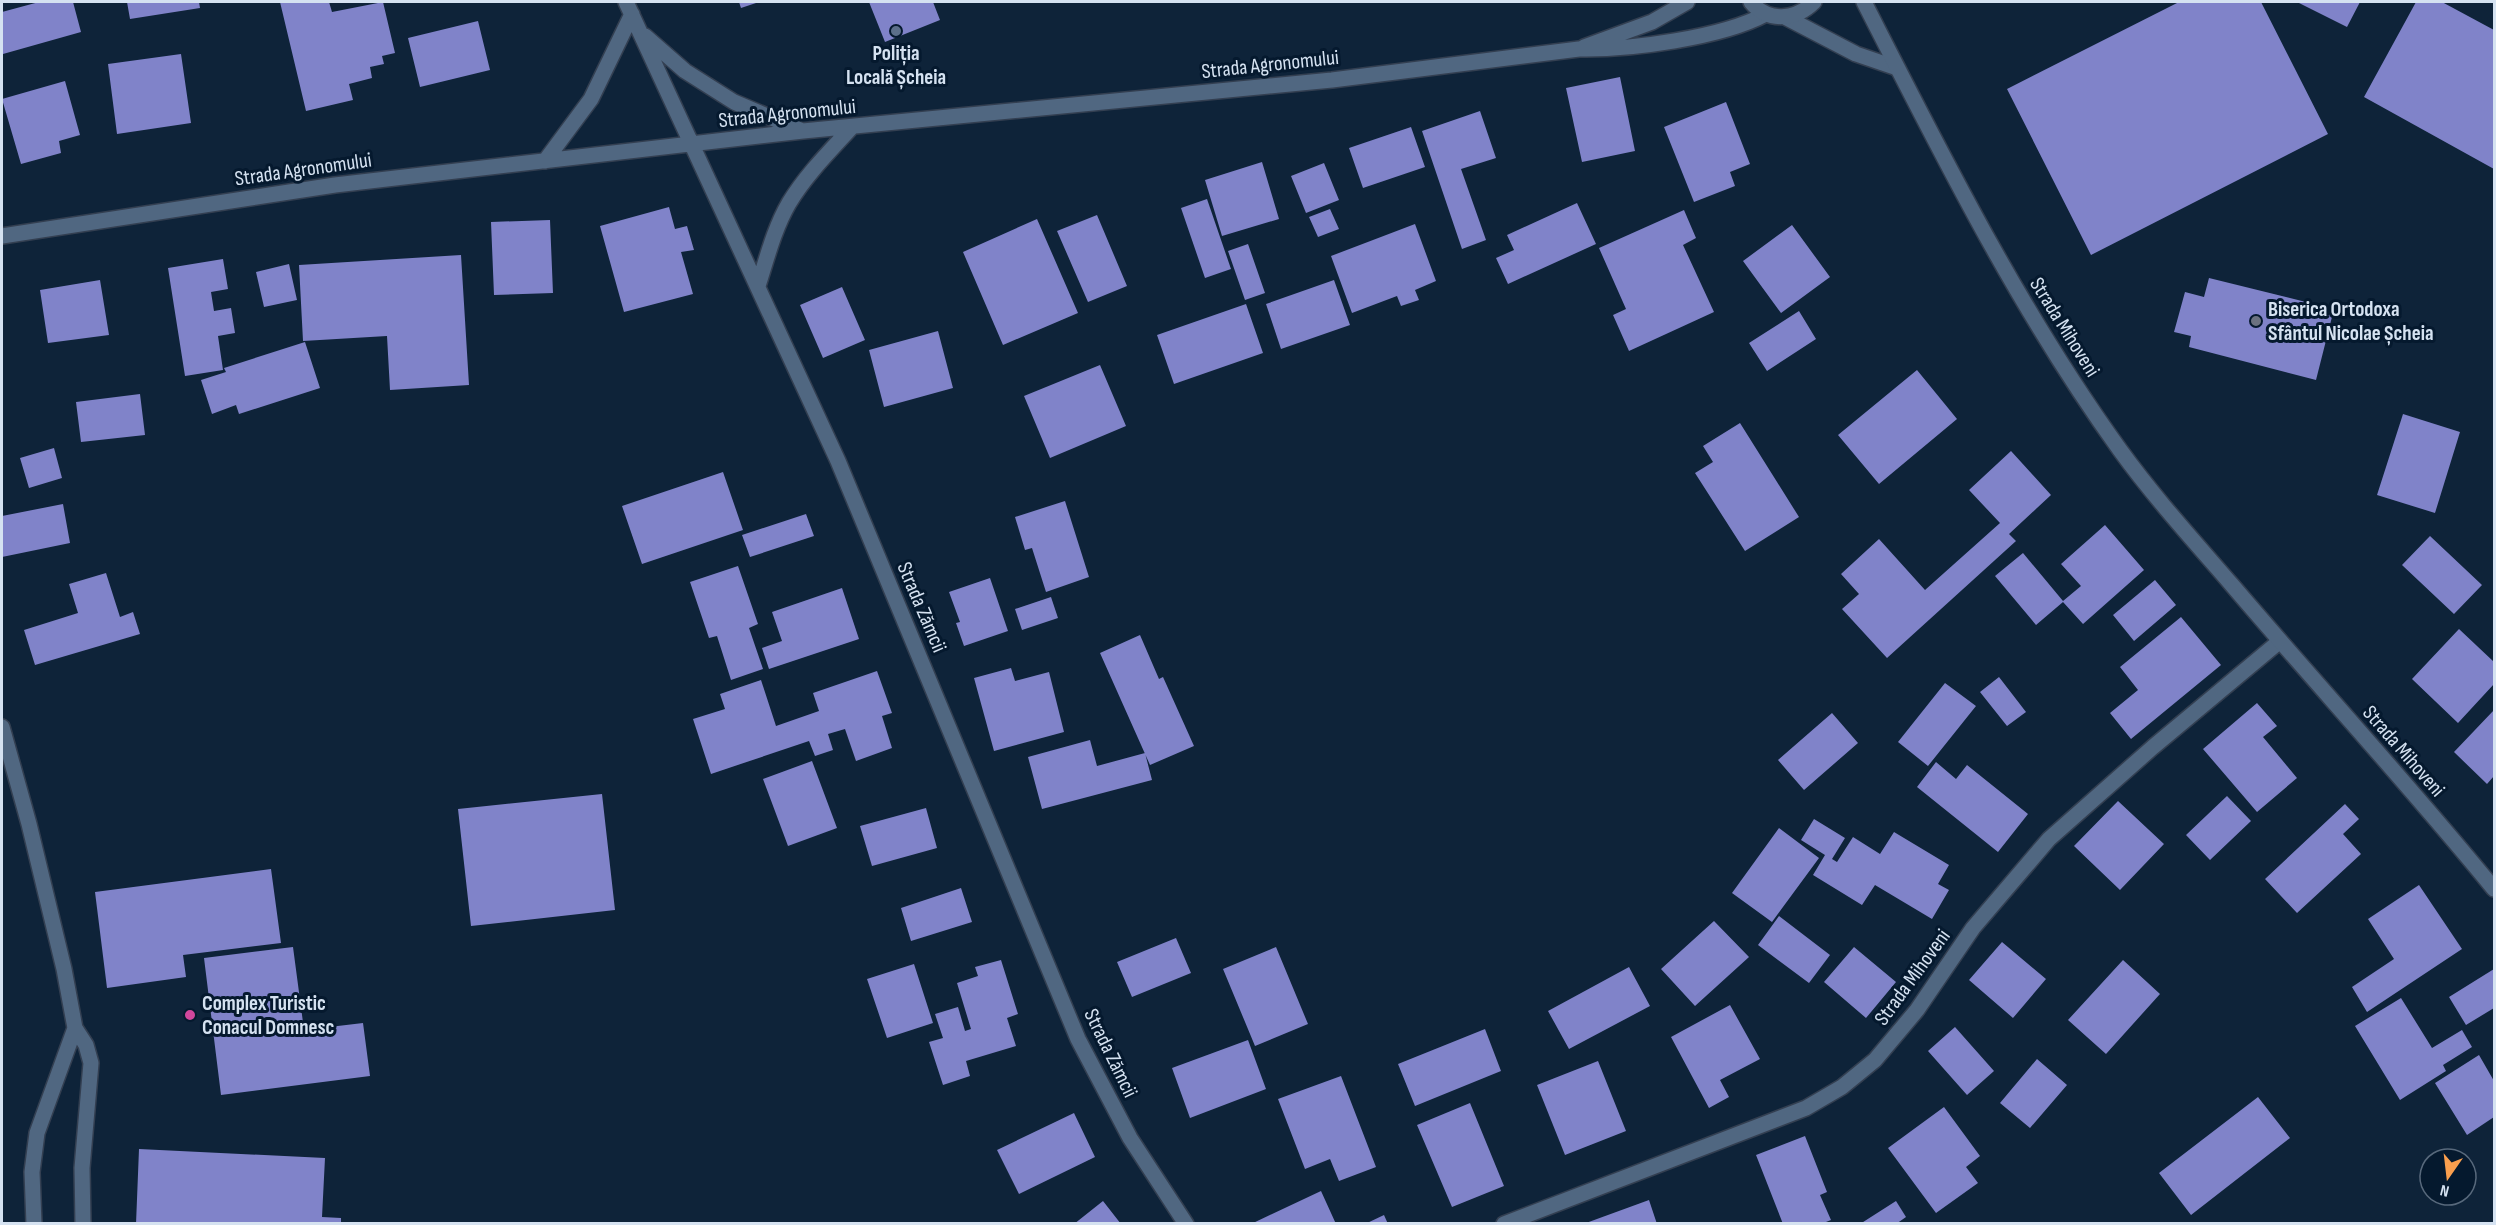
<svg xmlns="http://www.w3.org/2000/svg" width="2496" height="1225" viewBox="0 0 2496 1225" font-family="'Sofia Sans Condensed',sans-serif">
<rect width="100%" height="100%" fill="#0e2339"/>
<path fill="#8083c9" d="M39,2H73L81,32L3,54L2,12Z
M127,2H199L200,8L130,19Z
M280,2H329L332,12L383,2L395,53L382,56L384,64L370,67L372,78L349,84L353,100L306,111Z
M739,2H759L741,8Z
M869,2H933L940,20L885,42Z
M2179,2H2261L2328,134L2091,255L2007,89Z
M2297,2H2360L2347,27Z
M2416,2H2442L2494,30V169L2364,97Z
M478,21L490,70L420,87L408,38Z
M181,54L191,123L117,134L108,64Z
M1620,77L1635,151L1582,162L1566,88Z
M65,81L80,135L59,141L61,153L21,164L2,99Z
M1726,102L1750,164L1730,172L1735,186L1694,202L1664,127Z
M1480,111L1496,158L1461,169L1486,240L1462,249L1422,131Z
M1411,127L1425,167L1363,188L1349,148Z
M1262,162L1279,219L1222,236L1205,180Z
M1324,163L1339,200L1306,213L1291,176Z
M1207,199L1231,269L1205,278L1181,208Z
M1577,203L1596,244L1508,284L1496,258L1514,250L1507,235Z
M669,207L675,229L687,226L694,250L681,252L693,294L624,312L600,226Z
M1330,209L1339,229L1318,237L1309,217Z
M1684,210L1696,238L1683,245L1714,312L1629,351L1613,315L1626,309L1599,248Z
M1097,215L1127,286L1088,302L1057,231Z
M1037,219L1078,313L1003,345L963,252Z
M550,220L553,293L494,295L491,222Z
M1415,224L1436,281L1415,290L1419,300L1401,306L1397,296L1352,313L1331,256Z
M1792,225L1830,277L1781,313L1743,261Z
M1248,244L1265,293L1245,300L1228,251Z
M461,255L469,385L390,390L387,336L303,341L299,265Z
M223,259L228,289L211,292L214,311L231,308L235,333L218,336L223,370L185,376L168,268Z
M289,264L297,300L264,307L256,272Z
M2209,278L2334,309L2316,380L2189,347L2191,336L2174,332L2185,292L2204,297Z
M100,280L109,335L48,343L40,290Z
M1334,280L1350,325L1281,349L1266,304Z
M842,287L865,340L823,358L800,305Z
M1246,304L1263,353L1174,384L1157,335Z
M1799,311L1816,339L1767,371L1749,343Z
M938,331L953,388L884,407L869,350Z
M305,342L320,388L239,414L236,405L212,414L201,380L226,372L224,368Z
M1100,365L1126,426L1050,458L1024,396Z
M1917,370L1957,419L1879,484L1838,435Z
M140,394L145,435L81,442L76,402Z
M2403,414L2460,432L2435,513L2377,495Z
M1740,423L1799,517L1745,551L1695,473L1713,462L1703,446Z
M54,448L62,478L29,488L20,458Z
M2011,451L2051,495L2009,534L2016,541L1887,658L1842,609L1859,594L1841,574L1879,539L1925,590L2000,523L1969,490Z
M723,472L743,530L642,564L622,506Z
M1065,501L1089,577L1046,592L1032,548L1025,550L1015,517Z
M63,504L70,543L2,557V516Z
M806,514L814,536L750,557L742,535Z
M2105,525L2144,570L2083,624L2063,602L2036,625L1995,576L2023,553L2063,601L2081,586L2061,564Z
M2430,536L2482,585L2454,614L2402,565Z
M738,566L758,624L749,628L763,669L731,680L717,636L709,638L690,582Z
M106,573L120,617L133,612L140,634L35,665L24,630L78,613L69,584Z
M990,578L1008,631L964,646L956,623L960,622L949,592Z
M2155,580L2176,605L2134,641L2113,615Z
M842,588L859,639L769,669L762,648L782,641L772,612Z
M1051,597L1058,618L1022,630L1015,609Z
M2181,617L2221,665L2131,739L2110,713L2138,690L2120,667Z
M2459,629L2494,662V684L2458,723L2412,679Z
M1140,635L1159,679L1163,677L1194,746L1150,765L1100,653Z
M1011,668L1015,681L1049,672L1064,732L994,751L974,678Z
M877,671L892,713L882,716L892,748L856,761L845,729L828,734L833,750L815,756L809,741L711,774L693,719L725,709L720,694L761,680L776,726L819,711L813,693Z
M1999,677L2026,712L2007,726L1980,692Z
M1945,683L1976,706L1928,766L1898,742Z
M2257,703L2277,726L2263,737L2297,778L2257,812L2203,749Z
M2494,710V776L2487,784L2454,752Z
M1832,713L1858,743L1804,790L1778,760Z
M1090,740L1097,766L1145,753L1152,780L1042,809L1028,757Z
M812,761L837,828L788,846L763,779Z
M1936,762L1956,779L1967,765L2028,814L1998,852L1917,787Z
M602,794L615,910L471,926L458,809Z
M2227,796L2251,821L2210,860L2186,835Z
M2118,801L2164,844L2120,890L2074,846Z
M2345,804L2359,819L2343,834L2361,854L2297,913L2265,879Z
M926,808L937,848L872,866L860,826Z
M1814,819L1845,838L1832,859L1837,862L1853,837L1880,854L1894,832L1949,865L1938,884L1949,890L1932,919L1875,885L1862,905L1813,875L1825,855L1801,840Z
M1779,828L1819,858L1772,922L1732,893Z
M271,869L281,943L183,955L186,977L107,988L95,892Z
M2419,885L2462,949L2367,1012L2352,987L2394,959L2368,919Z
M961,888L972,922L911,941L901,908Z
M1779,916L1830,955L1809,983L1758,945Z
M1714,921L1749,957L1695,1006L1661,969Z
M1176,938L1191,973L1132,997L1117,962Z
M2002,942L2046,979L2013,1018L1969,980Z
M293,947L304,1030L363,1023L370,1076L221,1095L204,958Z
M1276,947L1308,1024L1255,1046L1223,969Z
M1854,947L1896,982L1866,1018L1824,982Z
M1001,960L1018,1014L1007,1018L1016,1046L966,1061L970,1076L943,1085L929,1042L943,1038L935,1014L958,1007L965,1031L971,1029L957,983L978,976L975,967Z
M2123,960L2160,994L2106,1054L2068,1020Z
M914,964L933,1023L887,1038L867,979Z
M1629,967L1650,1006L1569,1049L1548,1011Z
M2494,969V1008L2466,1025L2449,997Z
M2401,998L2432,1048L2462,1030L2472,1047L2443,1065L2446,1071L2400,1100L2355,1026Z
M1730,1005L1760,1059L1720,1080L1729,1097L1709,1108L1671,1037Z
M1955,1027L1994,1071L1967,1095L1928,1051Z
M1485,1029L1501,1071L1415,1106L1398,1064Z
M1248,1040L1266,1089L1190,1118L1172,1068Z
M2479,1055L2494,1081V1117L2467,1135L2435,1083Z
M2037,1059L2067,1085L2030,1128L2000,1103Z
M1598,1061L1626,1131L1565,1155L1537,1085Z
M1341,1076L1376,1167L1339,1181L1330,1159L1305,1169L1278,1099Z
M2258,1097L2290,1138L2191,1215L2159,1173Z
M1470,1103L1504,1186L1452,1207L1417,1125Z
M1944,1107L1980,1156L1966,1167L1978,1183L1936,1213L1888,1148Z
M1074,1113L1095,1157L1019,1194L997,1150Z
M1805,1136L1827,1192L1820,1195L1831,1220L1821,1224H1783L1756,1155Z
M139,1149L325,1158L322,1217L341,1218V1224H136Z
M1321,1191L1336,1224H1251Z
M1649,1200L1657,1224H1586V1223Z
M1103,1201L1121,1224H1074Z
M1896,1201L1906,1217L1896,1224H1860Z
M1384,1215L1388,1224H1365Z"/>
<g fill="none" stroke-linecap="round" stroke-linejoin="round">
<defs>
<path id="minor" d="M626,2L838,461L1078,1039L1130,1138L1186,1224
M1785,17L1856,54L1897,68
M645,36L685,71L734,102L800,130
M1584,47L1652,22L1687,2
M545,161L591,99L632,14
M2,236L335,185L803,131L1332,80L1579,49C1630,50 1721,38 1766,14
M758,286C767,258 774,229 789,203C806,175 829,152 851,128
M2,727L29,824L64,969L75,1028L86,1045L91,1063L82,1168L83,1224
M34,1224L32,1172L37,1133L75,1028
M1504,1224L1806,1108L1842,1087L1875,1060L1917,1010L1973,928L2049,839L2153,747L2280,641"/>
<path id="secondary" d="M1751,2C1768,23 1796,20 1814,2
M1864,2C1942,155 2019,310 2120,450C2154,497 2194,541 2232,585C2319,687 2410,786 2494,889"/>
</defs>
<use href="#minor" stroke="#333f51" stroke-width="18"/>
<use href="#secondary" stroke="#333f51" stroke-width="18"/>
<use href="#minor" stroke="#506781" stroke-width="15"/>
<use href="#secondary" stroke="#506781" stroke-width="15"/>
</g>
<circle fill="#5c6f8a" stroke="#05192e" stroke-width="2" cx="896" cy="31" r="6"/>
<circle fill="#6b7280" stroke="#05192e" stroke-width="2" cx="2256" cy="321" r="6"/>
<circle fill="#d1479c" stroke="#05192e" stroke-width="2" cx="190" cy="1015" r="6"/>
<g text-anchor="middle" stroke-width="6" stroke-linejoin="round" paint-order="stroke">
<g font-size="21" font-weight="bold" fill="#d5e2f1" stroke="#05192e" text-anchor="start">
<text x="896" y="60" text-anchor="middle">Poliția<tspan x="896" dy="24">Locală Șcheia</tspan></text>
<text x="2268" y="316">Biserica Ortodoxa<tspan x="2268" dy="24">Sfântul Nicolae Șcheia</tspan></text>
<text x="202" y="1010">Complex Turistic<tspan x="202" dy="24">Conacul Domnesc</tspan></text>
</g>
<g font-size="21" fill="#d5e2f1" stroke="#05192e">
<text transform="translate(1270 64) rotate(-6)" y="7">Strada Agronomului</text>
<text transform="translate(787 113) rotate(-6)" y="7">Strada Agronomului</text>
<text transform="translate(303 169) rotate(-8)" y="7">Strada Agronomului</text>
<text transform="translate(2065 327) rotate(58)" y="7">Strada Mihoveni</text>
<text transform="translate(922 607) rotate(67)" y="7">Strada Zămcii</text>
<text transform="translate(2404 751) rotate(49)" y="7">Strada Mihoveni</text>
<text transform="translate(1912 977) rotate(-54)" y="7">Strada Mihoveni</text>
<text transform="translate(1111 1053) rotate(64)" y="7">Strada Zămcii</text>
</g>
</g>
<rect width="2496" height="1225" fill="none" stroke="#d5e2f1" stroke-width="6"/>
<g transform="translate(2448 1177) rotate(194)"><circle r="28" fill="#05192e" stroke="#58697c" stroke-width="1.5"/>
<path d="M0-4.5L10 22L0 15L-10 22Z" fill="#fa9f4e"/>
<text y="-9" font-size="16" font-weight="bold" text-anchor="middle" fill="#d5e2f1">N</text>
</g>
</svg>
